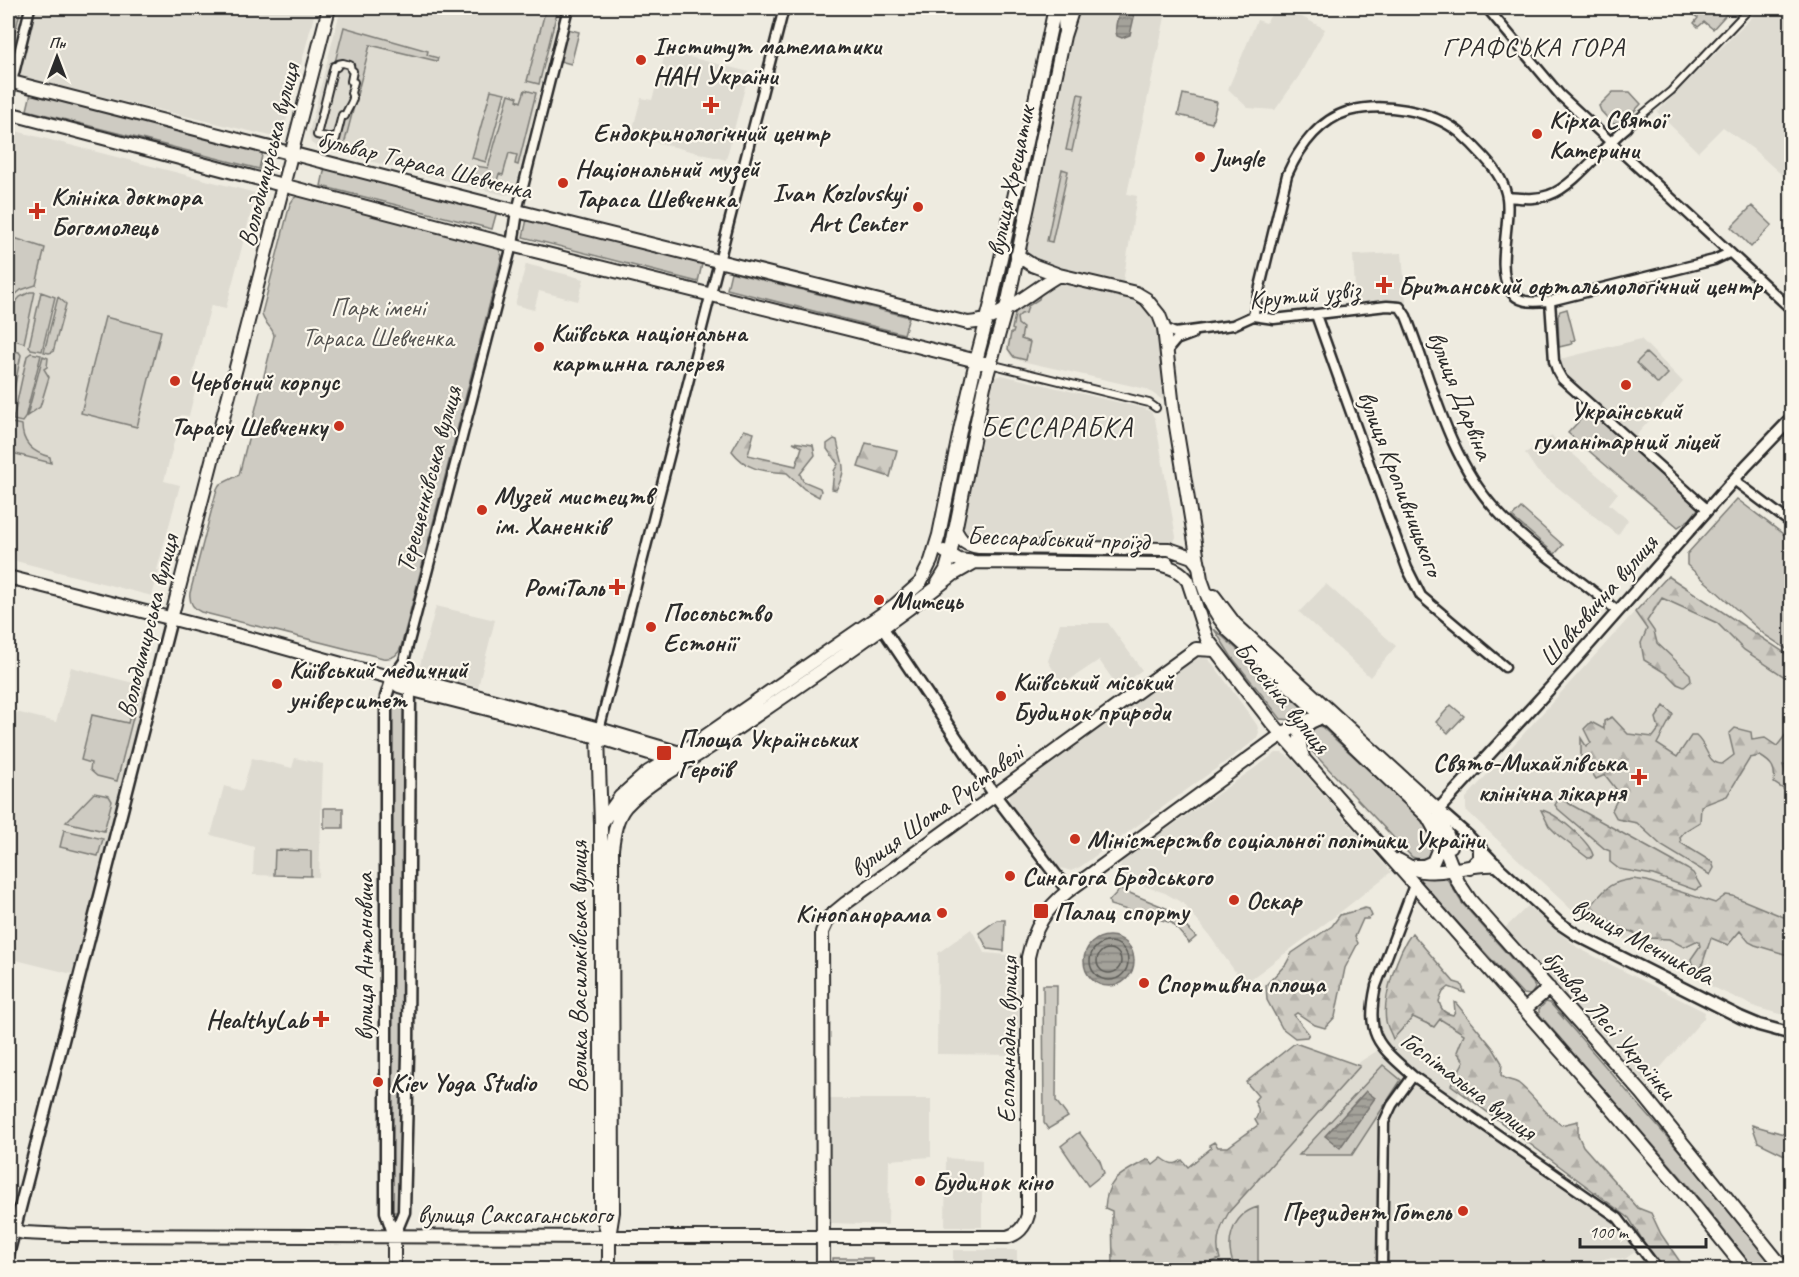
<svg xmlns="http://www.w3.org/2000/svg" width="1799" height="1277" viewBox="0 0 1799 1277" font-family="Caveat,sans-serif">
<defs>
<pattern id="forest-firs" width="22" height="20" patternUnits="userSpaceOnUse" patternTransform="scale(1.5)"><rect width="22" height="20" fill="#cecbc2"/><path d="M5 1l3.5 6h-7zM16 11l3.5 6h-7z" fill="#b1aea7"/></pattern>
<pattern id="water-rules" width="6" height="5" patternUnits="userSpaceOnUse" patternTransform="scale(1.5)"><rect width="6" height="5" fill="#a4a29a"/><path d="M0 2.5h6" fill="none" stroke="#86847e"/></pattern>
</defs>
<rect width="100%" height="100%" fill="#eeebe0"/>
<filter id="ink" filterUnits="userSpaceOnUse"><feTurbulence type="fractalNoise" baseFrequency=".0167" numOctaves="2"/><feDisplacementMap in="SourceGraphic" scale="12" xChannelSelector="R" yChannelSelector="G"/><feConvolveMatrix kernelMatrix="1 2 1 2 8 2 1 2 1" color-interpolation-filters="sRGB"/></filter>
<g filter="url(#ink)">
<path fill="#dedbd1" d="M32,8H316L284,129L281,135L275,137L19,77L17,75Z
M341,8H560L515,189L512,194L504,195L318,148L311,143L309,132Z
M1078,8H1167L1127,194L1137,196L1123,282L1036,261L1028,257L1026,253Z
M1275,8H1285L1325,29L1299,76L1275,110L1248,108L1228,89L1257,20L1266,23Z
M1761,8H1791V183L1753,149L1723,127L1698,152L1657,112Z
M666,51L749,72L726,160L631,136L641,98L652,100Z
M8,129L256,193L226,308L211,305L193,373L199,374L189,416L181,415L164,481L180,485L157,570L159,571L152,596L8,559Z
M1402,253L1406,302L1398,301L1356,305L1353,255Z
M526,264L584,279L578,301L539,291L534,310L515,305Z
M1069,283L1126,295L1140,301L1150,311L1158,331L1166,402L1146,389L1017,360L1010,356L1007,345L1014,311L1054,284Z
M1641,339L1683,382L1633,439L1577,389L1561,372L1556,360Z
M1002,375L1143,408L1151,412L1155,419L1176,537L1173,544L1170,546L974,541L969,537L964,526L963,515L991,382L995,377Z
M1552,436L1618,493L1609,504L1628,520L1618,535L1537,471L1525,453Z
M1668,575L1791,655V1017L1758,1008L1704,983L1710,957L1703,979L1578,916L1466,810V798L1501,759L1507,757L1508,751Z
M1326,584L1396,646L1370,677L1299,612Z
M436,606L495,620L478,687L420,672L419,669Z
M1060,623H1108L1142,670L1118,687L1099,660L1062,685L1048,661Z
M1200,658L1208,659L1213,664L1257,725L1259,732L1257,739L1080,867L1071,871L1058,867L1009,802V793L1194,660Z
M71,667L149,687L76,975L8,958V710L56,722Z
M1276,753H1282L1291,758L1391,872L1338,914L1244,984L1209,935L1184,904L1165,893L1123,879L1120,876L1119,868L1123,860Z
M252,758L292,768L295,758L323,764L319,877L253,875L254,847L211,835L224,786L242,791Z
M1528,906L1578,948L1705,1012L1704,1018L1646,1084L1504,929Z
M971,929L985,953L1021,956L1018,1055L937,1054L938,953Z
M1383,979L1390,980L1427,1008L1462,1031L1490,1059L1463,1087L1455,1100L1417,1076L1384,1044L1378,1028L1377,1003Z
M1377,1051L1394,1067L1443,1103L1617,1221L1639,1249L1625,1259L1608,1258L1599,1261L1594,1270H1202L1204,1212L1361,1061Z
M830,1099H931V1157L889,1160L888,1225L831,1223Z
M946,1158L982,1161V1227H945Z
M953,1250H1017V1269H953Z"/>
<path fill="#cecbc2" stroke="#7c7b76" stroke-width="1.5" d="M8,8H21L8,62Z
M546,8H558L539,84L527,81Z
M1683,8H1732L1713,29L1704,22L1698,27L1694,23L1698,18L1688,11L1684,15L1680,11Z
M344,27L428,51L427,55L438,58L437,61L370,45L344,145L336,141L342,115L350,104L353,71L348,64L334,66Z
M568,29L579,32L571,64L560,61Z
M491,90L505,93L486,162L472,158Z
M525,90L536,93L518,165L515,164L517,155L509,153L503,175L499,174L496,184L473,178L476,166L488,168L509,94L518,97L517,100L521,102Z
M1613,92H1630L1641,104L1624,122L1613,124L1601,111L1599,106Z
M31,93L263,151L259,169L27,110Z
M1078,94L1084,95L1072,151L1066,150Z
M1183,94L1217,102L1212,123L1178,115Z
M325,167L497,211L492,229L321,186Z
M1062,169L1068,171L1052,242L1047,241Z
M300,195L497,246L502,256L401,647C398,656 391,659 383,658L201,612C192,608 189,602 190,593L217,489L219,485L239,475L274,336C274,327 262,323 262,313L290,204L294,198Z
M1752,206L1772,225L1751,247L1731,227Z
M527,219L702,264L698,282L523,237Z
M8,236L45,248L36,285L21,290L8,301Z
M731,272L909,317L904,334L727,289Z
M1041,291L1039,299L1028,306L1026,313L1021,314L1017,318L1018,324L1023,328L1021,339L1030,342L1026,360L1014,357L1008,349L1011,333H1013L1014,330L1012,329L1016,310Z
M30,292H35L24,343L8,338V311L20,297Z
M41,292L55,297L42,351L31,349L29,346Z
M58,297L66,304L53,352L49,353L44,352Z
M1567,309L1575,340L1571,341L1572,344L1559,347L1558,316L1560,311Z
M105,317L161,331L137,427L81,413Z
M8,350L19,352L21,355L8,419Z
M31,353L41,355L25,418L22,422L13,420L27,356Z
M1646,353L1668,374L1658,384L1636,363Z
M43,356L48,358L47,367L44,369L49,377L40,407L27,416Z
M1592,407L1702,504L1690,519L1678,527L1568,433Z
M12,423L22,425C22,444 34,453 50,457L51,463L8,452Z
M1737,499L1791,540V652L1765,635L1687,565V554Z
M1521,508L1563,545L1555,554L1512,517Z
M1214,629L1302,707L1301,716L1293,720L1281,719L1231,656Z
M137,685L141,686L117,781L97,776L90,770L91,763L81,760L92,715L128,723Z
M386,697L409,703L404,1212H386Z
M1451,705L1464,716L1448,733L1436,722Z
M1315,725L1322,727L1419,817C1426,827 1441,849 1426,857C1421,860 1417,859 1412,857L1304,743L1303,731Z
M94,793L109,796L112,801L104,831L66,822Z
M324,808H343V828H324Z
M64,830L103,839L98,856L60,847Z
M275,850L311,851V876L274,875Z
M1444,874L1462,903L1533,983L1535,988L1531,995L1523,994L1417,878Z
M1120,889L1168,909L1196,937L1189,943L1172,923L1110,905L1109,901Z
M997,920H1005L1004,951L988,949L979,933Z
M1043,985H1057L1056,1101L1068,1117L1048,1129L1044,1123Z
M1546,1002L1550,1003L1708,1184L1775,1269H1754L1694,1192L1539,1014V1009Z
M1383,1065L1401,1080L1352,1155H1299Z
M1752,1125L1791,1136V1158L1758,1142Z
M1079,1132L1100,1161L1104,1173L1088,1186L1061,1146Z
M1258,1207V1261L1262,1262V1269H1236C1223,1247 1231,1214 1258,1207Z
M872,1258V1269H833V1258Z"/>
<path fill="url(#forest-firs)" stroke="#7c7b76" stroke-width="1.5" d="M744,430L754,433L748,455L796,466L802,447L793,442L813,445L815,455L800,474L803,481L820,488L821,491L819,497L804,489L787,473C764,471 747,471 732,451Z
M834,439L837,440C841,464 849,466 836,490L832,489L834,471L838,464L827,449V444Z
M866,443L897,450L890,477L858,467Z
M1668,576L1791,657V681L1744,650L1717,623L1662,598L1647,621L1654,631L1657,643L1690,674L1691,681L1684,687L1677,684L1667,674L1644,660L1641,643L1647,629L1635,612Z
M1664,706L1673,714L1657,744L1677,757L1691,736H1696C1708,746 1706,763 1722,764L1734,755L1729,734L1735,728L1751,732L1752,740L1765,738L1777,746L1791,728V737L1788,743L1791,745V767L1783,765L1787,777L1791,780V794L1774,783C1776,768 1772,763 1760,756L1750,758L1727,796L1701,806L1700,822L1685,831L1680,837L1681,843L1712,862L1714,868L1710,875L1662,846L1637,823L1617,819L1612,810L1620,794L1605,775L1596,779L1581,756V738L1586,746L1591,743L1584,729L1591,722L1604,729V721L1612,717L1628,734L1653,737L1659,729L1656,718Z
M1559,798L1687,869L1693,873L1701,887L1695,890L1653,875L1619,869L1610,862V851L1605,849L1558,809L1555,805Z
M1541,810C1555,812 1589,841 1593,855L1591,858H1588L1559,836L1549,826Z
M1633,879L1647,881L1715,903L1726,895L1733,896L1791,920V956L1755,945L1749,942L1740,931L1728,945L1711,938L1701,968L1699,969L1692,964L1691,959L1700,946L1699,942L1696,941L1684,947L1669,939L1646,938L1596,917L1591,906C1606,888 1609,882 1633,879Z
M1365,908L1369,909L1372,916L1368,919H1363L1355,937L1358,943L1345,968L1335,1017L1325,1028L1315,1025L1297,1013L1294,1015L1309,1034L1307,1037L1295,1038L1282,1028L1267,1000L1266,985L1286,964L1292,953L1332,926L1340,915Z
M1412,933L1454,982L1461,984L1465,993L1449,987L1443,992L1439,1001C1441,1010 1444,1013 1453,1015L1455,1011L1454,1002L1456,1003L1493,1048L1502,1063L1501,1075C1506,1081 1511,1079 1518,1083C1534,1095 1542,1112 1561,1125L1578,1121V1135L1583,1146L1638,1208L1651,1213L1661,1234L1685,1269H1664L1643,1241L1629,1218L1451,1085L1464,1061L1457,1052L1464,1034L1440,1019L1434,1027L1413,1017L1393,1039C1391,1033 1387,1027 1386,1021C1382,998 1398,951 1412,933Z
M1295,1043L1360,1066L1229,1212C1221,1226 1214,1242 1220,1259L1207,1264L1209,1269H1103L1104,1265L1113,1264L1112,1211L1105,1208C1107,1176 1123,1174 1148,1159L1153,1165L1162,1158C1170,1164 1174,1166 1182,1160L1188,1167L1211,1148L1209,1145L1214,1142L1218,1147H1228L1258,1125L1255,1120C1260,1112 1259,1108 1254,1101L1258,1096L1246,1082Z"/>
<path fill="url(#water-rules)" stroke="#74726e" stroke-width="1.5" d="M1125,9H1130L1134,17L1130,35L1122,38L1117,36C1114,28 1117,13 1125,9Z
M1084 961a25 25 0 1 1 50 0a25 25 0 1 1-50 0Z
M1366,1091L1375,1098L1340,1148L1325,1136Z"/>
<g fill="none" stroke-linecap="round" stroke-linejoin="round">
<path stroke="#5b5b57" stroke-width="1.5" d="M1090 961a19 19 0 1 1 38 0a19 19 0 1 1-38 0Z
M1097 961a12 12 0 1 1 24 0a12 12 0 1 1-24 0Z"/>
<defs>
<path id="pedestrian" d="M343,63L350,65L351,70L353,71L351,81L354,82L351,93L353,98C352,104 347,109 345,116L342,115L336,139L317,135L334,66L337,67L338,64Z
M1627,127L1671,91L1750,8
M990,364L1149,403L1156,408"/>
<path id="minor" d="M1487,8L1560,95L1792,310
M8,98L30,8
M1507,197C1521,198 1535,200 1549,195C1574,187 1605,144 1627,127
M517,211L568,8
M1550,301L1554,361L1557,370L1562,379L1708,510
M1316,315L1389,519L1407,568L1421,596L1505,667
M1253,316L1287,175C1299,148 1319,120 1349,111C1383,102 1431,110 1459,132C1468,140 1477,149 1485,158C1495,169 1505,183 1507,198C1511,224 1496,266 1509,289C1519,305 1534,302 1550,301L1714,260L1729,253
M1164,328L1175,333L1233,325L1253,316L1274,319L1387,306L1400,307L1406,316C1432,381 1447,455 1495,509C1530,549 1578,576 1617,611
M1166,352L1176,340L1192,334
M1734,480L1792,524
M392,678L404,661L512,245
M598,734L784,8
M1414,885L1376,986C1365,1036 1378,1045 1413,1076L1618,1218L1658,1270
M1382,1270L1384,1122L1392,1105L1413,1076"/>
<path id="tertiary" d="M1062,8L1064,30
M512,245L517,211
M882,627L994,794L1068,891
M392,678L386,697V1212L394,1236
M1437,809L1468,836L1496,865L1559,923L1577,935L1740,1017L1759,1025L1792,1034
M1438,810L1552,686L1746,466L1792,418
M394,1236L404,1212L408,1055L410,683
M8,1255L171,619"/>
<path id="secondary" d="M8,577L252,639L392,678L402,676L599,729L680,753L684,759
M171,619L329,8
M392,678L399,686L409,689L598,737L675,761
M598,737L601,824
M609,1237H1007C1019,1234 1025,1226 1028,1215V957C1034,929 1045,909 1068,891L1281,735L1304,721L1317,719
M823,1270L822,932L829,917L846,903L1196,649L1215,650"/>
<path id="primary" d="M8,81L501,207L968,323C999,322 1031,290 1059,275
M8,113L519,247L989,364
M1017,255L1032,265L1059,275L1136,293L1146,299L1159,315L1164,328L1173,408L1201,579C1207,599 1215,614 1228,630L1329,722L1428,817L1443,844L1458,882L1470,900L1642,1093L1785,1270
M955,529C961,542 966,545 979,547L1169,549L1192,557L1200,567
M944,551L959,560L975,562L1159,564L1167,563
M1159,564C1172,568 1180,570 1188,581L1207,639L1272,723L1613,1110L1685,1194L1746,1270
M938,583L946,570L950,556L984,386L1008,301L1064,36L1073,8
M1214,596L1235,624L1438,810L1451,846
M1303,757C1297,740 1299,726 1317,719
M1398,860C1404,863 1409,867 1415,869C1437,877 1471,863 1496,865
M1416,866H1424L1433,862L1438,850L1439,838
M1470,868L1480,858V848
M1525,1009L1549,988
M8,1229L24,1233L67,1235L609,1237
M609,1237L601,1212V824L620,797L648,772L694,744L895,605L920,583L931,561L939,535L961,426L976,361L991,304L1055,8
M394,1270V1236
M609,1270V1237L613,1212L612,849C614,833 616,818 626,806C651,779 686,764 716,743C796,688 877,634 954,574L975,562"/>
</defs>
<use href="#pedestrian" stroke="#2b2b2b" stroke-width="10"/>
<use href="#minor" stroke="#2b2b2b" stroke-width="13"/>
<use href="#tertiary" stroke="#2b2b2b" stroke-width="15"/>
<use href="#secondary" stroke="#2b2b2b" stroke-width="16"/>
<use href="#primary" stroke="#2b2b2b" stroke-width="16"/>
<use href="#pedestrian" stroke="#fbf7ec" stroke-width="6"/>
<use href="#minor" stroke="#fbf7ec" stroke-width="8"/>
<use href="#tertiary" stroke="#fbf7ec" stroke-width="10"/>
<use href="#secondary" stroke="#fbf7ec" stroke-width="12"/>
<use href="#primary" stroke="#fbf7ec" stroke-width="12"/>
</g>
</g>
<g fill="#c8321e" stroke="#fbf7ec" stroke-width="2">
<circle cx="641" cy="60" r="6"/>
<path d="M708 96h6v6h6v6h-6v6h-6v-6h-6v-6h6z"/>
<circle cx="1537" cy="134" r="6"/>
<circle cx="1200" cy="157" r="6"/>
<circle cx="563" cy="183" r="6"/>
<circle cx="918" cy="207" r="6"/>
<path d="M34 202h6v6h6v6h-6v6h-6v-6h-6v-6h6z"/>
<path d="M1381 276h6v6h6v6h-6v6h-6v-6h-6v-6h6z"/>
<circle cx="539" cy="347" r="6"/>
<circle cx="175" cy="381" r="6"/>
<circle cx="1626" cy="385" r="6"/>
<circle cx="339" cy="426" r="6"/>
<circle cx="482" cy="510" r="6"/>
<path d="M614 578h6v6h6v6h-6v6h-6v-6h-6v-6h6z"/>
<circle cx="879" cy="600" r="6"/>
<circle cx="651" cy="627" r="6"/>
<circle cx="277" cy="684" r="6"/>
<circle cx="1001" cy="696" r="6"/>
<rect x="656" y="745" width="16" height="16" rx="3"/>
<path d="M1636 768h6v6h6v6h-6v6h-6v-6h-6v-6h6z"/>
<circle cx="1075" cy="839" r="6"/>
<circle cx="1010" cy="876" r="6"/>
<circle cx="1234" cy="900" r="6"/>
<rect x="1033" y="903" width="16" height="16" rx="3"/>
<circle cx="942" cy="913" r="6"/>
<circle cx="1144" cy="983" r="6"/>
<path d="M318 1010h6v6h6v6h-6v6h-6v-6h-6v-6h6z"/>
<circle cx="378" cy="1082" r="6"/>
<circle cx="920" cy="1181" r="6"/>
<circle cx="1463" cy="1211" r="6"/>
</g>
<g text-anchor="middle" stroke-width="4.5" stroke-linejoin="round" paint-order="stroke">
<g font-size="26" font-weight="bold" fill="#2b2b2b" stroke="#fbf7ec" text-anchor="start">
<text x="653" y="54">Інститут математики<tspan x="653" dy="30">НАН України</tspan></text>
<text x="1549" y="128">Кірха Святої<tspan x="1549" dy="30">Катерини</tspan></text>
<text x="711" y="141" text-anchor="middle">Ендокринологічний центр</text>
<text x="1212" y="166">Jungle</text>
<text x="575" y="177">Національний музей<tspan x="575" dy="30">Тараса Шевченка</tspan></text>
<text x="906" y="201" text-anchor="end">Ivan Kozlovskyi<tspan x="906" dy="30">Art Center</tspan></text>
<text x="51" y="205">Клініка доктора<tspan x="51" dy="30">Богомолець</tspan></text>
<text x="1398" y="294">Британський офтальмологічний центр</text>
<text x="551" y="341">Київська національна<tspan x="551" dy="30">картинна галерея</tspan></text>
<text x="187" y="390">Червоний корпус</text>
<text x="1626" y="419" text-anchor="middle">Український<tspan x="1626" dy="30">гуманітарний ліцей</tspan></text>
<text x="327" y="435" text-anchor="end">Тарасу Шевченку</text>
<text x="494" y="504">Музей мистецтв<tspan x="494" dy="30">ім. Ханенків</tspan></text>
<text x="604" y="596" text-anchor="end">РоміТаль</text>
<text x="891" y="609">Митець</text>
<text x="663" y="621">Посольство<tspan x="663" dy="30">Естонії</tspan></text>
<text x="289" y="678">Київський медичний<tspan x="289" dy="30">університет</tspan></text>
<text x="1013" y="690">Київський міський<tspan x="1013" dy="30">Будинок природи</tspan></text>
<text x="678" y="747">Площа Українських<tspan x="678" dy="30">Героїв</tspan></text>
<text x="1626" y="771" text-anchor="end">Свято-Михайлівська<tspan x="1626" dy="30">клінічна лікарня</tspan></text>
<text x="1087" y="848">Міністерство соціальної політики України</text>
<text x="1022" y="885">Синагога Бродського</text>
<text x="1246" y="909">Оскар</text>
<text x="1054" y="920">Палац спорту</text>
<text x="930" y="922" text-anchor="end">Кінопанорама</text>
<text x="1156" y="992">Спортивна площа</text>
<text x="308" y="1028" text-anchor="end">HealthyLab</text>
<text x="390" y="1091">Kiev Yoga Studio</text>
<text x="932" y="1190">Будинок кіно</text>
<text x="1451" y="1220" text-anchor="end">Президент Готель</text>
</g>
<g font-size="26" fill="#2b2b2b" stroke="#fbf7ec">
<text transform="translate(268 155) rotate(-76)" y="9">Володимирська вулиця</text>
<text transform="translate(425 164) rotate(14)" y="9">бульвар Тараса Шевченка</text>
<text transform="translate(1010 181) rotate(-78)" y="9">вулиця Хрещатик</text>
<text transform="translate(1304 294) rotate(-6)" y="9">Крутий узвіз</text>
<text transform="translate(1461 395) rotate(68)" y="9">вулиця Дарвіна</text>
<text transform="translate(428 479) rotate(-75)" y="9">Терещенківська вулиця</text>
<text transform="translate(1401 483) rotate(69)" y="9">вулиця Кропивницького</text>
<text transform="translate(1058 538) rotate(2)" y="9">Бессарабський проїзд</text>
<text transform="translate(1598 600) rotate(-49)" y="9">Шовковична вулиця</text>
<text transform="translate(147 626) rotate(-76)" y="9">Володимирська вулиця</text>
<text transform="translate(1283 697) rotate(51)" y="9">Басейна вулиця</text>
<text transform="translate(936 810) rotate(-36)" y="9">вулиця Шота Руставелі</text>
<text transform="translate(1643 941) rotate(28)" y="9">вулиця Мечникова</text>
<text transform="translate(364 957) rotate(-90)" y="9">вулиця Антоновича</text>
<text transform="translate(578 967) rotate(-90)" y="9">Велика Васильківська вулиця</text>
<text transform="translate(1610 1024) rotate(49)" y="9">бульвар Лесі Українки</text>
<text transform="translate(1007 1040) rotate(-89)" y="9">Еспланадна вулиця</text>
<text transform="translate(1469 1085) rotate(37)" y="9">Госпітальна вулиця</text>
<text x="515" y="1223">вулиця Саксаганського</text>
</g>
<g font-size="26" fill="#545351" stroke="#fbf7ec">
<text x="378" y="316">Парк імені<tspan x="378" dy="30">Тараса Шевченка</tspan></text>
</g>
<g font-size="27" letter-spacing="1.5" fill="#2b2b2b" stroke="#fbf7ec">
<text x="1534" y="56">ГРАФСЬКА ГОРА</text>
</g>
<g font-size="28" letter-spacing="1.5" fill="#2b2b2b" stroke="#fbf7ec">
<text x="1057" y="437">БЕССАРАБКА</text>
</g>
</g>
<rect width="1799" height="1277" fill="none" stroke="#fbf7ec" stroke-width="30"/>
<rect x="15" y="15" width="1769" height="1247" fill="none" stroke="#2b2b2b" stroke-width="2" filter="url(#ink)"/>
<g transform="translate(57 57)" stroke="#fbf7ec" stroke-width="4.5" paint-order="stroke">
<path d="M0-4.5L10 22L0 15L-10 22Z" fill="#2b2b2b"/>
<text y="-9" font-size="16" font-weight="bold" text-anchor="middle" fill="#2b2b2b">Пн</text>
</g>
<path d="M1580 1238v9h126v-9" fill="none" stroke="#2b2b2b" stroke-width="3"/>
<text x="1589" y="1238" font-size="18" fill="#2b2b2b" stroke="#fbf7ec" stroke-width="4.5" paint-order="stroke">100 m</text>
</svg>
